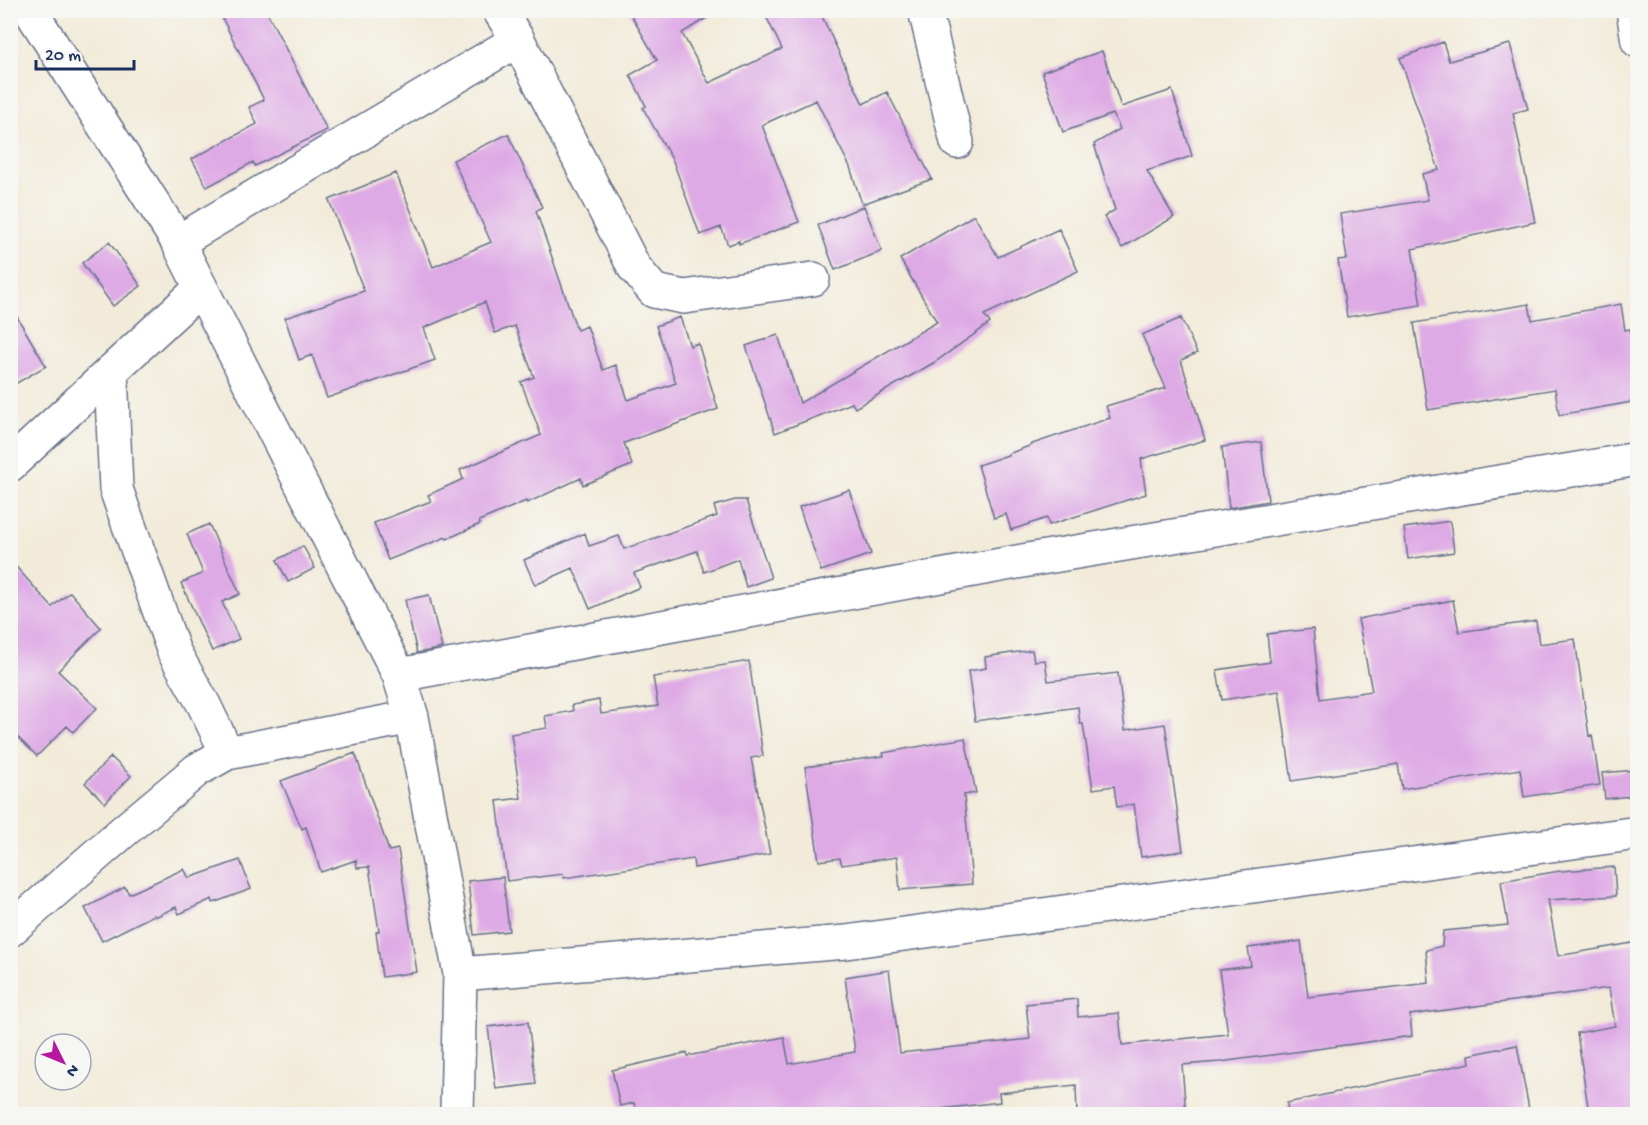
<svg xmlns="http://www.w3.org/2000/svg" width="1648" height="1125" viewBox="0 0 1648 1125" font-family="'Gochi Hand',sans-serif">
<rect width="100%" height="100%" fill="#f6f6f2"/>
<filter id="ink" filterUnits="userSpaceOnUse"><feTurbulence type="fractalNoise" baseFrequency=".0167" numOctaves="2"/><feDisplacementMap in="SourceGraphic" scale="12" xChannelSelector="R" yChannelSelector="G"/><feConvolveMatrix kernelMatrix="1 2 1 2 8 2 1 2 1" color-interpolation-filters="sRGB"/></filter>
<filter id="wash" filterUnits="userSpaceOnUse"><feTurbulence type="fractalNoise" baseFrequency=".008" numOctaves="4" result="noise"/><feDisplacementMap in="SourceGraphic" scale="24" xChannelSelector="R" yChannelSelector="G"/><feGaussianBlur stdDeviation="1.35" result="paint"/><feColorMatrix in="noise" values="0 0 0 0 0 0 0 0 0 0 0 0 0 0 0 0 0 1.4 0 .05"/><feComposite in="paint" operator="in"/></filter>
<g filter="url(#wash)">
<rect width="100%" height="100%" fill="#f2ebd9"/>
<g id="blocks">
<path fill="#deaae5" d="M218,10H266L327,130L255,166L253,162L207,187L192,159L257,124L249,107L264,100Z
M628,10H720L682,33L709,83L782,49L763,10H819L863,104L887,92L932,179L862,204L850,167L816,100L762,125L799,222L739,244V241L728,245L721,227L700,235L673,161L643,108L646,106L630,75L657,60Z
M1443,42L1449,61L1510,44L1528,109L1513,113L1535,222L1412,249L1421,305L1347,317L1338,260L1347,259L1340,214L1428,200L1422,174L1439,170L1400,58Z
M1102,51L1121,107L1172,90L1192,156L1147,171L1174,217L1122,248L1104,217L1115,210L1094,144L1120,129L1113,114L1063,132L1042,72Z
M508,134L542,207L536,211L577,330L587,326L603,370L616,365L628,400L676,383L656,326L680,317L690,346L698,343L718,409L624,443L632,465L583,485L581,478L527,503L526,501L479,521L480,524L447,539L446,537L388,560L374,523L431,501L428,495L463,479L460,470L541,435L521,382L534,377L515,326L495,333L485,302L424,328L435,360L327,398L312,355L299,360L285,318L364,291L329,200L396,173L433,267L491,242L453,160Z
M864,206L882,251L835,270L818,225Z
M974,215L998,257L1059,229L1078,271L984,315L990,323L935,362L855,408L852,403L775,433L746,346L778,335L800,403L937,322L900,259Z
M109,242L141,286L113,306L82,263Z
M1529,304L1532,320L1621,304L1625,330L1630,329L1637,374V401L1559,415L1555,389L1428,410L1414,323Z
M10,305L46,366L10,387Z
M1181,318L1197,353L1181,360L1205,440L1141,459L1146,494L1049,525L1047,518L1011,530L1006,514L994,518L978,465L1008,455V454L1032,445V444L1110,418L1106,406L1166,388L1142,335Z
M1261,442L1268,501L1229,508L1222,447Z
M849,490L871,554L821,571L799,507Z
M735,500H746L771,578L746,587L738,559L704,572L697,551L634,573L640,587L590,609L573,568L535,585L524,560L585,533L589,546L619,536L624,549L717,516L714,506Z
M1450,521L1454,552L1408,559L1404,528Z
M209,524L240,594L222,602L239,639L212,651L181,583L203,573L187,534Z
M303,546L315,568L288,582L277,560Z
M10,560L52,607L70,592L101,628L58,671L97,708L73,732L67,726L37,756L10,730Z
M429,595L442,648L417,653L405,600Z
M1453,600L1459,632L1536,621L1539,644L1575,639L1589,736L1592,735L1600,785L1524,797L1520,769L1402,789L1398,764L1292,781L1279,691L1222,700L1217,670L1270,662L1267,634L1313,629L1320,699L1372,691L1358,619Z
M1032,650L1034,661L1045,660L1048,681L1118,673L1125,730L1165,724L1183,851L1141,857L1134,804L1117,807L1114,786L1093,789L1083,724H1080L1078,707L975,721L968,671L986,668L985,657Z
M749,661L763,756L751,758L770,854L694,868L693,859L564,878L563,874L507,881L497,801L521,798L511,734L547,728L545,716L573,711L572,705L599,700L601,714L658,706L653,677Z
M965,738L976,793L964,795L972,884L900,890L897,857L842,865L840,858L819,861L805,767L884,756L883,753Z
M355,753L389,851L398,849L417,972L382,977L376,932L379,931L369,867L357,868L356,860L321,872L306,827L302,829L281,781Z
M111,757L131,776L105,803L85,783Z
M1636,770L1638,795L1605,799L1602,773Z
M240,860L251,889L213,903L212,899L179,914L176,907L155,917L154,915L102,941L85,908L125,887L129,894L184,869L189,878Z
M1614,867L1616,896L1548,900L1558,956L1638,942V1114H1589L1577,1033L1615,1026L1609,988L1410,1015L1412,1036L1220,1062L1182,1065L1186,1114H1077L1076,1085L999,1093L1000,1102L898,1114H637L634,1103L620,1106L612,1070L687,1053L688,1056L784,1037L789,1064L855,1052L845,977L889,970L900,1053L1030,1039L1026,1004L1077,999L1078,1017L1119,1013L1122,1045L1228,1034L1219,970L1251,966L1248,948L1301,941L1308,997L1429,983L1426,950L1442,946L1443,931L1508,925L1501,881L1560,871Z
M503,877L509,931L474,935L468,881Z
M528,1022L536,1084L496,1089L488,1027Z
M1517,1045L1529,1109L1500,1114H1288L1287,1103L1470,1063L1469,1055Z"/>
</g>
</g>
<g filter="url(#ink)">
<use href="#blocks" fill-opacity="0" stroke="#667189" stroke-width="1.5"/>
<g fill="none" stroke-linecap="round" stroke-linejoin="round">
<defs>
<path id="street" d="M30,10L178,242L201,288L399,675L412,717L460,974L457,1114
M499,10L518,40L634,267L654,291L684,297L813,279
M925,10L957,142
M1633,10L1638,41
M178,242L518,40
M111,371L116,489L174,652L204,705L227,753
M10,465L201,288
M399,675L1028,560L1638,459
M10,930L125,830L197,770L227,753L412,717
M460,974L846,942L1638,833"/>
</defs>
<use href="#street" stroke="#667189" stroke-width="36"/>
<use href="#street" stroke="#fff" stroke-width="33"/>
</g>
</g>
<rect width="1648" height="1125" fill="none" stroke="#f6f6f2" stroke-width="36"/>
<g transform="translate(63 1062) rotate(133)"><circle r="28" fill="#f6f6f2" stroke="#9ea6b7" stroke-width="1.5"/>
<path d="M0-4.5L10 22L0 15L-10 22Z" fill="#b5179e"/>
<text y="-9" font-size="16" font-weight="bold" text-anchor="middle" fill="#1b2f5e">N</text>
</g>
<path d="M36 60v9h98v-9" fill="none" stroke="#1b2f5e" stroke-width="3"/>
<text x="45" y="60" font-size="18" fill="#1b2f5e" stroke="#f6f6f2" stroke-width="4.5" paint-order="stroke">20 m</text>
</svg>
